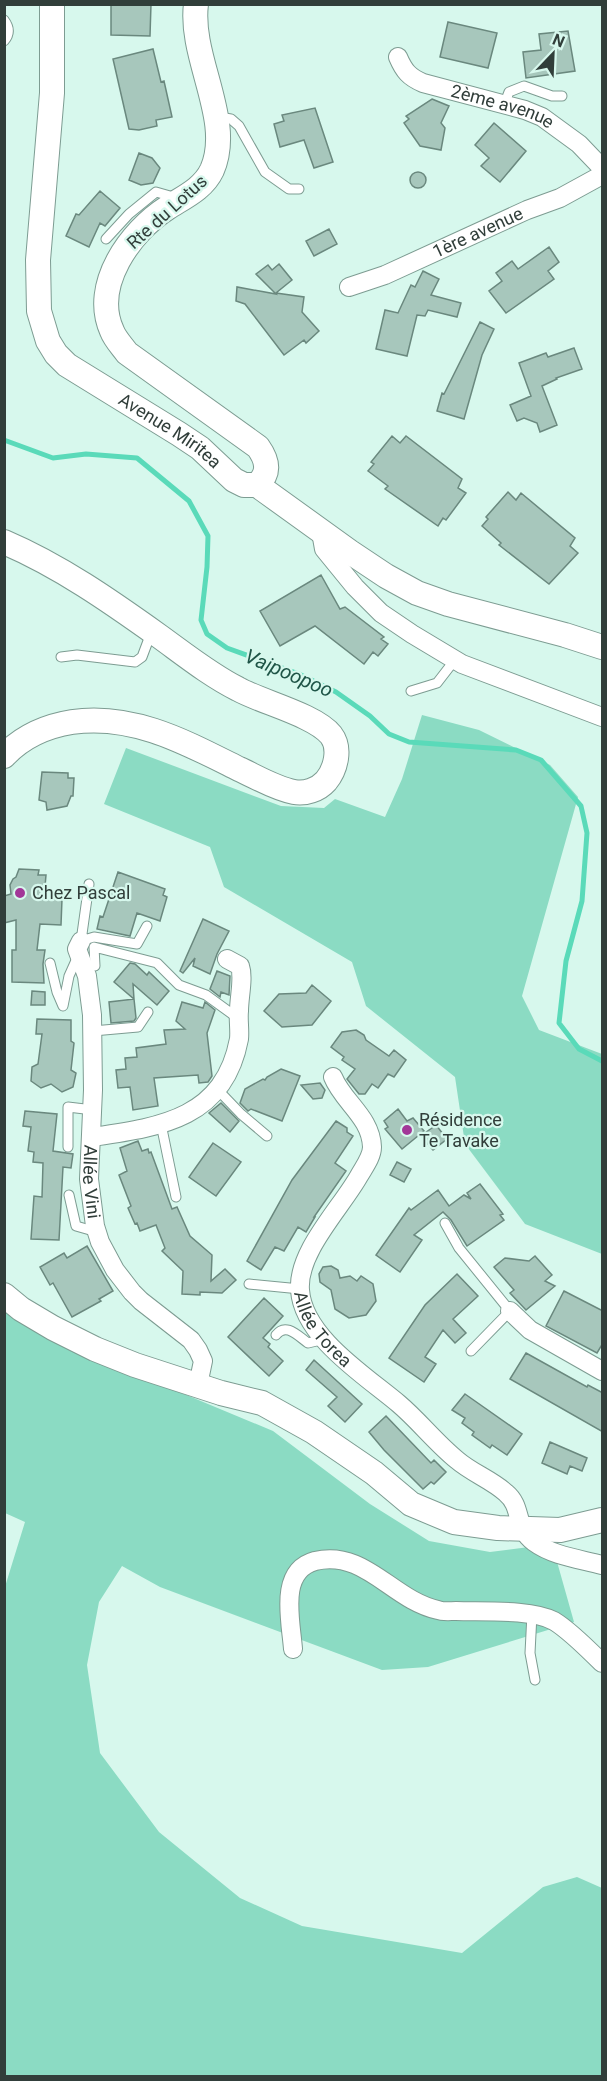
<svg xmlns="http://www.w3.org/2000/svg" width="607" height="2081" viewBox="0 0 607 2081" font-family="Roboto,sans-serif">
<rect width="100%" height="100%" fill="#d7f8ed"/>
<path fill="#8bdbc3" d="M422,715L479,730L550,765L578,797L522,996L539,1030L602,1054V1254L525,1224L465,1144L455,1077L366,1006L352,962L224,887L210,847L104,804L126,748L281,806L324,808L335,799L385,817L402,779Z
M4,1311L71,1351L184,1394L273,1431L370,1504L429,1541L490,1552L552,1544L574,1622L428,1667L382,1670L160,1587L122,1566L99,1602L87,1665L100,1753L159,1832L240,1898L302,1926L462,1953L543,1887L577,1877L602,1888V2076H5L4,1590L25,1522L5,1513Z"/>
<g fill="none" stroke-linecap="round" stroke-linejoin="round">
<path stroke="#5adab9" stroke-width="5" d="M4,440L53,458L86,454L137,458L189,501L208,536L207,567L201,620L207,634L227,648L299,674L336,692L370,716L389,734L409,742L516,750L541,760L581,806L587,833L582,901L566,961L559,1023L579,1049L602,1061"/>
</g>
<path fill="#a7c7bc" stroke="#6a887e" stroke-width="1.5" d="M111,4H151L150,36L111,35Z
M448,22L497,33L488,68L440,57Z
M568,31L575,71L526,78L523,52L541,50L539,34Z
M153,49L161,82L164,81L172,117L156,120L157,126L139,130L129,129L113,59Z
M432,99L449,106L441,123L445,128L441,150L420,146L404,123L409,119L406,116Z
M315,108L333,162L314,168L304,140L280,147L274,124L284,121L282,115Z
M494,123L526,151L500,182L481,166L489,158L475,145Z
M139,153L152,158L160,168L153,183L141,185L129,180Z
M410 180a8 8 0 1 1 16 0a8 8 0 1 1-16 0Z
M100,191L120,208L105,226L100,223L89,247L66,236L76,214L79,215Z
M329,229L337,244L314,256L306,241Z
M549,247L559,262L548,271L554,279L506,313L489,291L502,281L496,273L512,261L518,269Z
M279,264L292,280L276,293L304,297L302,312L319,331L306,343L304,340L284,355L245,304L236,301L237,287L276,294L256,274L268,265L272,270Z
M423,271L439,279L431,295L461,303L457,317L428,310L425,316L417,315L407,356L376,349L385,310L398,313L411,285L415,287Z
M480,322L494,329L482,355L464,419L437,411L442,393L444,394Z
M574,348L582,369L556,378L557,379L542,386L557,425L540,432L537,423L524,418L517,421L510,405L531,396L519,363L546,353L548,357Z
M392,436L400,443L406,436L462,479L458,488L466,493L446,520L443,518L438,526L385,489L388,486L368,471L374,464L371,462Z
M508,492L516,500L521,493L575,538L570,546L578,553L549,584L499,545L501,543L482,526L488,519L486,517Z
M321,575L340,609L345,607L384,637L381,639L388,644L378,656L373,652L364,664L315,626L280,646L260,611Z
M42,772L68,773V778H74L73,796H71L67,806L47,810L46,802L39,800Z
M19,869L39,870L38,875H46L44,898L62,899L61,925L40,924L37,950H45L43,964L44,983L12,982V950H16V920L4,923V896L11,894L10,885L13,879L16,877Z
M118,872L165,889L163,895L167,897L160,921L137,913L130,936L97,929L100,916L103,917Z
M203,919L229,931L217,954L210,974L193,966L195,958L183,973L180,971Z
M130,963L135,964L147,975L149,972L169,991L157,1005L133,984L134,999L114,982Z
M217,971L230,976L229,995L221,992L220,997L210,989Z
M312,985L331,1001L312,1025L282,1027L264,1011L279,994L306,993Z
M32,991L45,992V1005H31Z
M134,999L136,1018L134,1021L111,1023L109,1002Z
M182,1002L203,1008L205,1002L215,1010L207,1033L212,1076L208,1082L199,1083L198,1075L154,1078L158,1106L133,1110L130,1087L118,1088L116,1070L126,1069L125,1058L137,1057L136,1048L166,1044L164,1030L185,1029L176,1021Z
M37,1019L71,1020V1041L74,1043L71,1070L76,1073L73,1087L62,1092L51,1084L41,1088L31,1081L32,1067L38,1064L42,1034H36Z
M356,1030L364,1035L366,1040L389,1056L394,1050L406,1060L394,1077L388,1074L378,1088L372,1084L365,1094H359L347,1079L355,1069L342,1060L344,1057L331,1047L342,1032Z
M281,1069L300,1076L282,1121L251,1109L248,1111L240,1103L245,1089L263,1079L265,1080L267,1077Z
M320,1083L325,1090L322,1098L313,1099L301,1085Z
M221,1103L239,1121L230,1132L209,1113Z
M398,1109L407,1121L413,1118L424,1131L402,1149L385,1129L388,1127L384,1121Z
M25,1111L57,1114L53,1151L73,1154L71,1168L63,1167L59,1240L31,1239L34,1196L42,1197L43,1163L33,1162L34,1152L28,1151L31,1127L23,1126Z
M336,1121L347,1128V1132L353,1136L335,1163L346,1171L314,1217H315L306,1232L298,1227L284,1251L275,1247L261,1270L247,1261L292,1180Z
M436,1125L447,1139L433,1150L421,1136Z
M138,1141L142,1151L148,1149L149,1153L151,1152L172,1209L177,1207L190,1236L212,1255L211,1281L225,1269L236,1280L222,1293L200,1292V1295L182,1294L183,1271L162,1251L165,1248L156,1225L140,1231L137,1223L135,1224L128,1208L131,1206L119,1175L127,1171L120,1148Z
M213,1143L241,1162L216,1196L189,1177Z
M397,1162L411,1169L404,1182L390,1175Z
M480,1184L503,1214L500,1215L504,1220L467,1246L451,1220L443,1212L414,1235L422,1240L400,1272L376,1255L409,1208L411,1210L438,1190L449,1206L464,1195L471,1199L467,1193Z
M87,1246L113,1291L99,1299L101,1301L72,1317L53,1283L50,1285L40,1267L64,1253L67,1258Z
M535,1256L552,1275L545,1281L555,1286L526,1310L510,1293L514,1290L494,1267L505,1258L529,1261Z
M331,1266L338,1270L340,1278L350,1276L357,1281L361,1276L373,1284L376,1301L366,1315L349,1318L335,1309L331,1290L320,1282L319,1274L323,1267Z
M457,1274L478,1296L453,1319L466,1333L455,1343L443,1330L425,1357L436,1364L424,1382L389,1358L425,1305Z
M564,1291L603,1311V1343L597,1353L546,1326Z
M264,1298L283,1316L263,1338L270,1344L268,1347L283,1361L269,1376L228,1337Z
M526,1353L587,1387L588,1385L603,1393V1432L510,1379Z
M314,1360L362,1404L345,1422L328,1406L337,1397L306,1370Z
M465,1394L522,1434L507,1455L492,1445L490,1448L472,1435L474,1432L462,1423L465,1418L452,1410Z
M386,1416L431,1463L434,1460L446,1472L434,1484L431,1482L423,1489L384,1450L369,1432Z
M550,1442L587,1458L582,1471L570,1466L567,1474L542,1463Z"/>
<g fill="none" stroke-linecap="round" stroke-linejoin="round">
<defs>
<path id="service" d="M4,20C10,28 10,34 4,41
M504,105L509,92L524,86L552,96H562
M217,118L219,117L231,119L239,126L265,172L289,189H299
M106,239L129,214L156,192L177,198
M61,657L77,655L135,662L142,657L151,633
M411,691L437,683L454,661
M89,884L81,941L94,937L137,944L147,926
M50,963L57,992L63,1006L69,976L78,956
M95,966L94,947L157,963L179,985L206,995L239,1019
M93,1031L138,1027L148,1012
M218,1090L241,1114L267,1136
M161,1124L176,1197
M68,1147V1107L93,1110
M69,1195L76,1226L97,1232
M445,1223L459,1248L510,1311L471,1351
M249,1284L300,1289
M276,1335C286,1322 298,1336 308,1343L325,1339
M532,1614L530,1653L535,1680"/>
<g id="minor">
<path id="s1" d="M398,57C404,71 409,77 423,83L525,110L542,117L579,144L602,168"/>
<path id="s2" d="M349,287L385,275L527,210L560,198L602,175"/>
<path d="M321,532L324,549L355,587L381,613L412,634L462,664L602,717"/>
<path id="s3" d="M81,941L77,949L87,976L92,1015L93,1090L89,1179L95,1226L100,1242L115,1270L132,1292L141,1301L191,1340L198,1350L203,1361L198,1385"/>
<path id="s4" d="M333,1077C343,1102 371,1117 372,1147C372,1157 364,1167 359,1176C341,1208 297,1252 300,1290C303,1337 366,1376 399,1404C419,1421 436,1443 457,1460C472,1473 492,1480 506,1493C523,1507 514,1527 534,1542C553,1556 580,1559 602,1565"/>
<path d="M92,1137C160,1127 224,1119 239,1039C240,1030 238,1020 239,1011C239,997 244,978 240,966L227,959"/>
<path d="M510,1311L530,1330L602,1371"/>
<path d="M293,1649C291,1621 278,1571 315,1561C365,1549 392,1600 438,1610C443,1612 450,1611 456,1611C482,1612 532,1609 554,1621C569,1630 590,1651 602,1663"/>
</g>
<g id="secondary">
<path id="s5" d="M52,4V93L38,260L39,311L48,341L56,354L67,365L179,434L200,448L234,480L244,485H257L350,552L386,576L417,593L448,604L565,635L602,647"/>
<path d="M196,4C189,58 234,120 212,170C203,189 184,197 167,208C131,231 91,285 112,331C115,339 122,346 127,353L258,447C268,461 270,473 257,485"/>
<path d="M4,542C60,566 110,601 159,636C184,654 210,675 238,689C261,702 315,715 331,735C341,748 336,769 326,781C318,790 305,794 294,792C274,788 257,777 239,769C187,743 133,713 72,722C47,726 22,737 4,756"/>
<path d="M4,1295L21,1309L53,1328L95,1349L135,1365L221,1393L262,1403L314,1432L374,1473L411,1504L454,1522L498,1528L560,1530L602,1520"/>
</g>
</defs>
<use href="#service" stroke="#7d9c92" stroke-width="11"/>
<use href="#minor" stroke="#7d9c92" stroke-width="20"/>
<use href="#secondary" stroke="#7d9c92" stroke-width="26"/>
<use href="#service" stroke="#fff" stroke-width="9"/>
<use href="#minor" stroke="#fff" stroke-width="18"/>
<use href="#secondary" stroke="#fff" stroke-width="24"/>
</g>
<g fill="#a23798" stroke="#d7f8ed" stroke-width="2">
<circle cx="20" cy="893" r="6"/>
<circle cx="407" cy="1130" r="6"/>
</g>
<g text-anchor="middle" stroke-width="4.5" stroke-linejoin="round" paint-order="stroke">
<g font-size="18" fill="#313e3a" stroke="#d7f8ed">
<text dy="6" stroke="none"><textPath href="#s1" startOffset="120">2ème avenue</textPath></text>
<text transform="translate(167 212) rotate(-42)" y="6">Rte du Lotus</text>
<text dy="6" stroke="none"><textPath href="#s2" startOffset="140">1ère avenue</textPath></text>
<text dy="6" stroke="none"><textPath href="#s5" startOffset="492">Avenue Miritea</textPath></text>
<text dy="6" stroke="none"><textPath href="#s3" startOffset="244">Allée Vini</textPath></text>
<text dy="6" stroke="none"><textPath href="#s4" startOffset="290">Allée Torea</textPath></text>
</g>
<g font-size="18" fill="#313e3a" stroke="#d7f8ed" text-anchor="start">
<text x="32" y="899">Chez Pascal</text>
<text x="419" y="1126">Résidence<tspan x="419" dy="21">Te Tavake</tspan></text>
</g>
<g font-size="20" font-style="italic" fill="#1f5547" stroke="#d7f8ed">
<text transform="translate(289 673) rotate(23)" y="7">Vaipoopoo</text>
</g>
</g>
<rect width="607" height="2081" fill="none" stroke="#313e3a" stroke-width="12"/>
<g transform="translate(553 54) rotate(23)" stroke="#d7f8ed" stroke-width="4.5" paint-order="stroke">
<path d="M0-4.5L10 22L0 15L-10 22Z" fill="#313e3a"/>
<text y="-9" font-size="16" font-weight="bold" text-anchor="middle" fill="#313e3a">N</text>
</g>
</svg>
